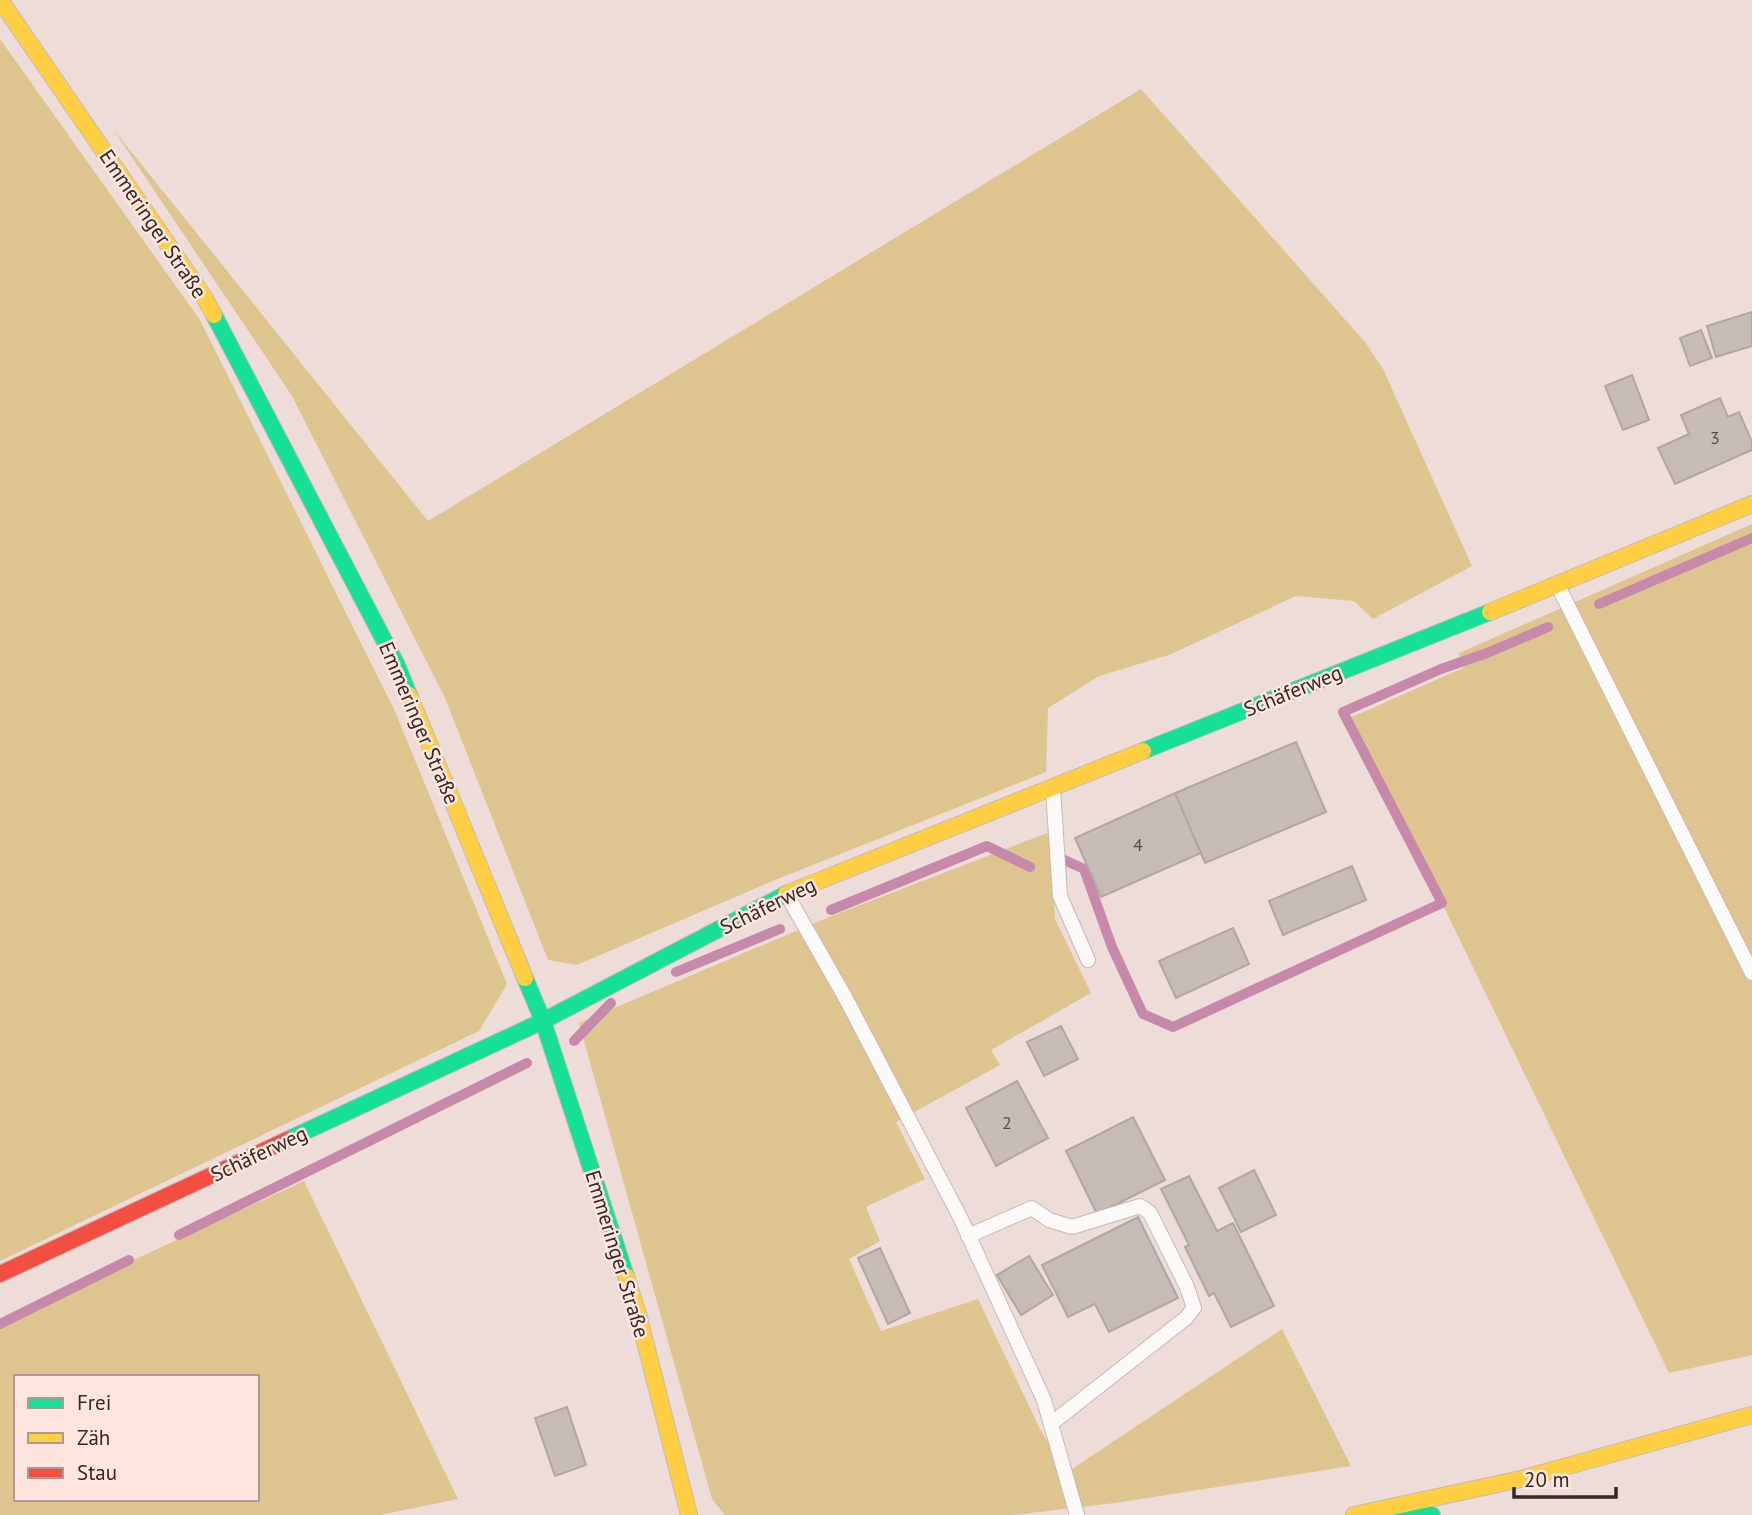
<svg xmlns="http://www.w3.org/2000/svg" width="1752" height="1515" viewBox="0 0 1752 1515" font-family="'PT Sans',sans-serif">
<rect width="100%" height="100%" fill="#eddcd7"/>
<path fill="#dec590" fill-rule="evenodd" d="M0,39L200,320L394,709L507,984L479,1031L0,1261Z
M1141,89L1365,342L1383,369L1472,566L1373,619L1354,601L1296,596L1169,655L1099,676L1048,708L1046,772L775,880L577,965L548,960L445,698L292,396L113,129L428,521Z
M1752,524V1355L1669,1373L1442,903L1345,720L1463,668L1459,653Z
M1050,832L1055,919L1091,993L991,1050L1000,1065L896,1122L925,1179L866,1207L880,1241L849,1259L881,1331L978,1299L1039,1427L1066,1473L1282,1329L1351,1466L1115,1503L1013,1515H725L712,1499L579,1023L829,917Z
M304,1181L458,1499L380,1515H0V1322ZM16,1377H257V1499H16Z"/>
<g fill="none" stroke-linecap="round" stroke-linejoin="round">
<path stroke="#c689a9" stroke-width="10" d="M1599,604L1752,538
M1058,857L1084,869L1112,947L1143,1014L1173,1027L1442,903L1343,712L1441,669L1487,653L1548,627
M831,910L987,846L1030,867
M676,972L780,929
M574,1041L611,1003
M179,1235L527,1063
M0,1324L129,1260"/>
</g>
<path fill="#c6bbb5" stroke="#b1a6a1" stroke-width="2" d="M1752,312V346L1716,357L1707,326Z
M1701,330L1712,358L1690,366L1680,338Z
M1632,375L1649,420L1623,430L1605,386Z
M1720,398L1728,417L1739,412L1752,442V450L1675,484L1658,448L1689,434L1681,415Z
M1296,742L1326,812L1205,863L1175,793Z
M1175,793L1201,853L1101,897L1075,838Z
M1352,866L1366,900L1283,935L1269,901Z
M1233,928L1249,964L1176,998L1159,961Z
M1061,1026L1078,1059L1044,1076L1027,1042Z
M1017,1081L1048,1138L996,1166L966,1108Z
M1133,1117L1165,1180L1097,1214L1066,1151Z
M1254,1170L1276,1215L1241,1232L1219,1188Z
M1189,1176L1217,1231L1233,1223L1274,1306L1231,1327L1214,1293L1209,1296L1185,1247L1189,1245L1161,1189Z
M1138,1217L1178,1298L1109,1332L1095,1304L1068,1317L1042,1265Z
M880,1248L910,1313L888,1324L858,1258Z
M1029,1256L1053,1295L1021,1315L997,1275Z
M567,1407L586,1465L555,1476L535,1418Z"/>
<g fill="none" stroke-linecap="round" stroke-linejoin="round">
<defs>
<path id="lane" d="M1558,586L1752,973
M1053,789L1060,896L1088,960
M787,895L845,997L960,1217L1044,1400L1077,1515
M968,1236L1032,1208L1049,1220L1072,1227L1140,1206L1150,1213L1187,1287L1194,1308L1186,1318L1052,1423"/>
<path id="fast" d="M214,315L397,665L409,695
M1143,751L1490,612
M525,978L543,1021L626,1276
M287,1140L543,1021L786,894
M1375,1512L1432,1515"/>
<path id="slow" d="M0,0L204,297L214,315
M1490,612L1752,504
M409,695L525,978
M786,894L1143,751
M626,1276L638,1314L689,1515
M1354,1515L1521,1479L1752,1415"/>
<path id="jam" d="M0,1274L287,1140"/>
</defs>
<use href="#lane" stroke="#c6b9b6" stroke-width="16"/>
<use href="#fast" stroke="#c6b9b6" stroke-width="18"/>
<use href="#slow" stroke="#c6b9b6" stroke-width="18"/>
<use href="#jam" stroke="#c6b9b6" stroke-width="18"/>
<use href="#lane" stroke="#fcfaf9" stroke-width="14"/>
<use href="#fast" stroke="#16e098" stroke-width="16"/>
<use href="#slow" stroke="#ffcf43" stroke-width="16"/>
<use href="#jam" stroke="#f24e42" stroke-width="16"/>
</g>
<g text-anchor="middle" stroke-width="5" stroke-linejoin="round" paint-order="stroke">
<g font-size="18" fill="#584d48">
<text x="1715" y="444">3</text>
<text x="1138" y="851">4</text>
<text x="1007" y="1129">2</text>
</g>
<g font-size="21" fill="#332824" stroke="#fee6df">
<text transform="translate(153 224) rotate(56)" y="7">Emmeringer Straße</text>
<text transform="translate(1293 691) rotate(-22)" y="7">Schäferweg</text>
<text transform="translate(419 723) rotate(67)" y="7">Emmeringer Straße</text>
<text transform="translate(768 906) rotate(-26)" y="7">Schäferweg</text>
<text transform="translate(259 1154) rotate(-25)" y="7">Schäferweg</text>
<text transform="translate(617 1254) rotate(73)" y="7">Emmeringer Straße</text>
</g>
</g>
<rect x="14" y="1375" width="245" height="126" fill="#fee6df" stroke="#ad9a94" stroke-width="2"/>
<rect x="28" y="1398" width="35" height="10" fill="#16e098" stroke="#ad9a94" stroke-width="2"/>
<text x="77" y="1410" font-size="21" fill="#332824">Frei</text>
<rect x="28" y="1433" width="35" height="10" fill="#ffcf43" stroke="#ad9a94" stroke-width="2"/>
<text x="77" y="1445" font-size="21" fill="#332824">Zäh</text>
<rect x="28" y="1468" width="35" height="10" fill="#f24e42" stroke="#ad9a94" stroke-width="2"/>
<text x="77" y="1480" font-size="21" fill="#332824">Stau</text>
<path d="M1514 1487v10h102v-10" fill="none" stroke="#332824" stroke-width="3.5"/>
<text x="1524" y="1487" font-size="21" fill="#332824" stroke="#fee6df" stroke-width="5" paint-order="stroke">20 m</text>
</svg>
